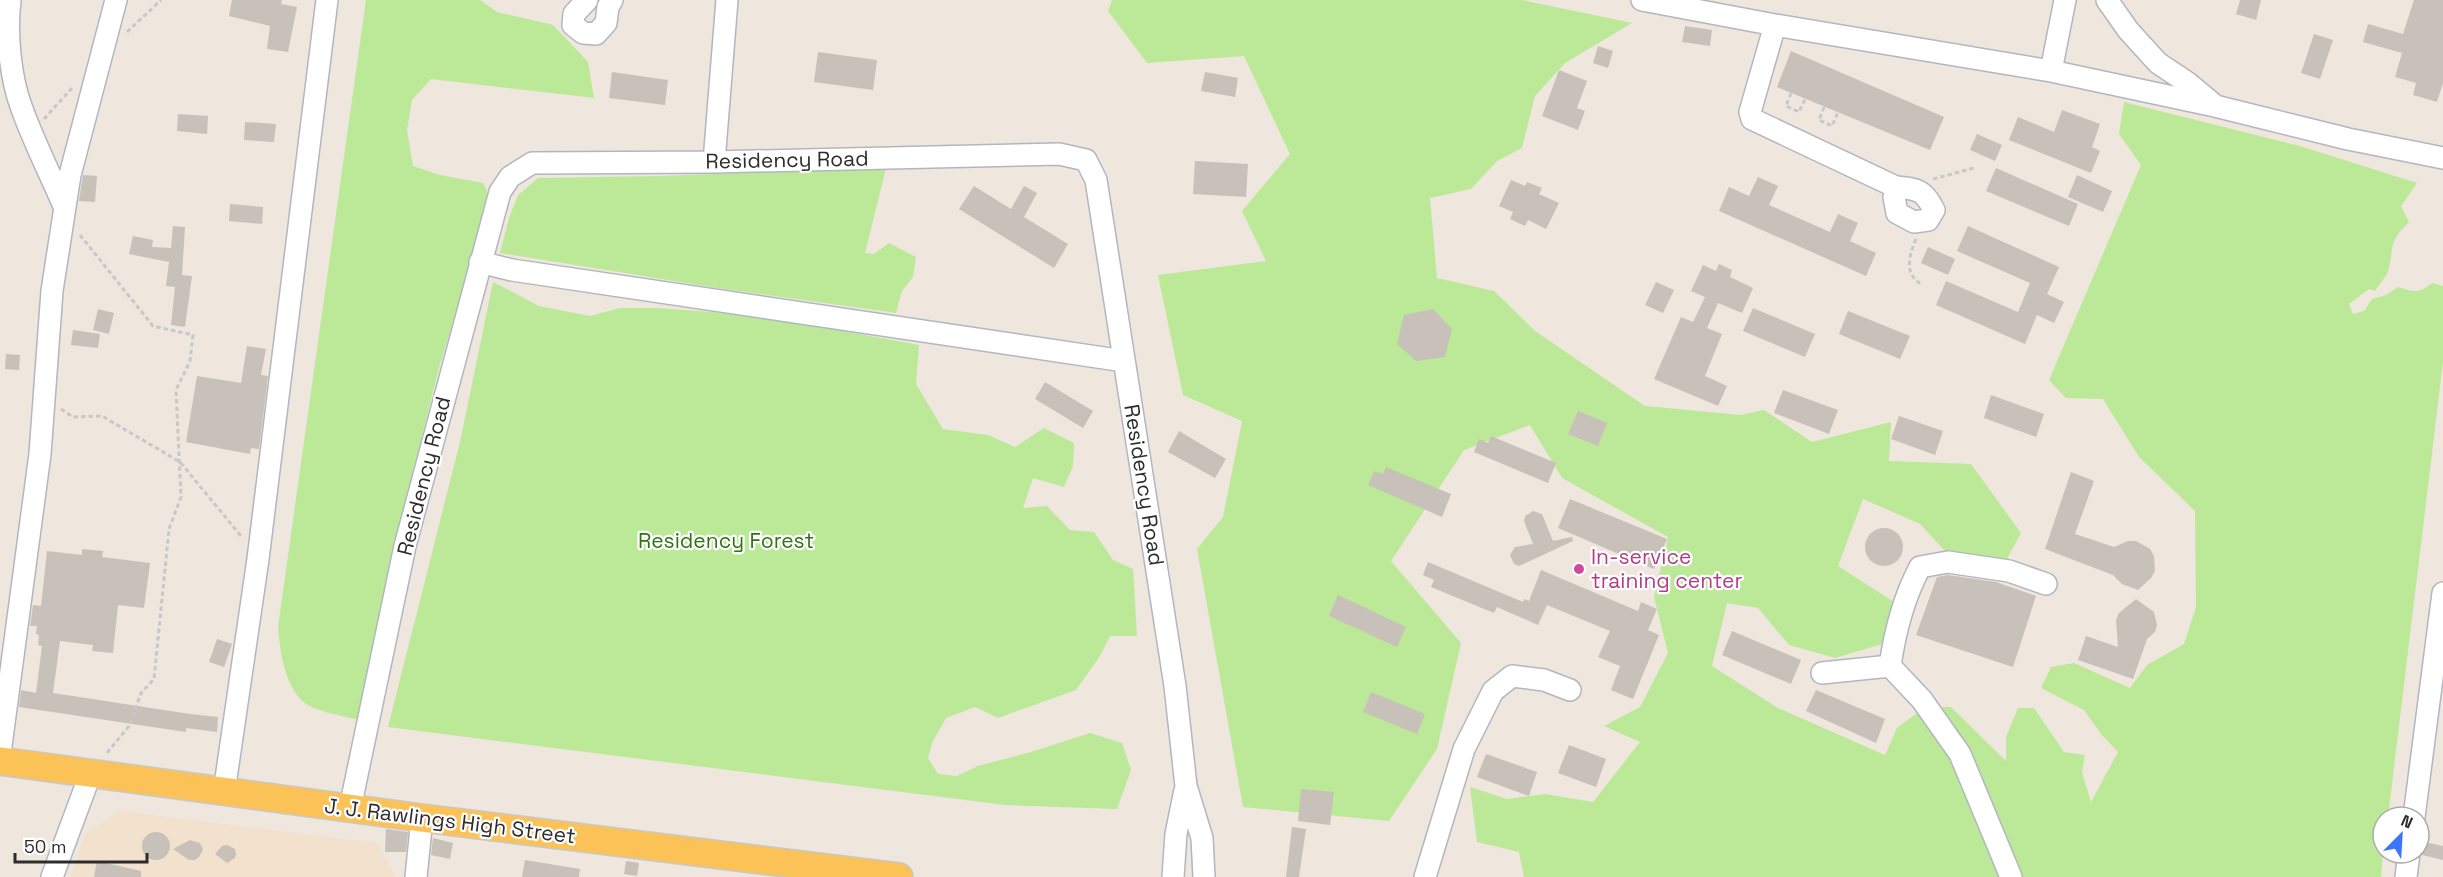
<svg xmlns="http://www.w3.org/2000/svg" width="2443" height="877" viewBox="0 0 2443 877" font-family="'Space Grotesk',sans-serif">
<rect width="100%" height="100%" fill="#efe6de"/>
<path fill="#f1e1cd" d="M120,811L377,843L396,877H71L85,834Z"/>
<path fill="#bce997" d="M366,0H480L497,12L553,25L588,62L594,98L431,79L412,100L407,130L413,166L440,175L483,183L491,199L440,364L398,531L364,721C347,717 330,714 314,708C286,698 280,653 278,627Z
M1112,0H1522L1632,23L1565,63L1535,96L1522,148L1497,161L1471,189L1430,198L1437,278L1494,291L1535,331L1645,406L1741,415L1764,410L1812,442L1891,422L1889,461L1971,464L2021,533L2007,559L1944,550L1920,524L1863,499L1838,566L1894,602L1882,644L1835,658L1789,645L1758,608L1727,603L1712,666L1778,708L1885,755L1897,728L1925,707H1951L2006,761V737L2018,708H2034L2064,752L2085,755L2082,772L2091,802L2118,752L2101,734L2084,710L2041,688L2051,667L2074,663L2130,688L2147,665L2184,644L2196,607L2195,511L2139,457L2103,399L2066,398L2049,380L2141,165L2119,134L2124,102L2300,146L2417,183L2401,206L2409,222C2388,243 2395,244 2388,271C2387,277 2379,284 2375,291L2369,289L2349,304L2353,314L2364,311L2372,299L2386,295L2398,287C2413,292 2419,294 2432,283L2443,286V362L2388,817H2383V853L2381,877H1524L1519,852L1477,842L1470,787L1507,799L1545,794L1593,802L1640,742L1604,726L1640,707L1668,653L1654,597L1668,537L1562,478L1530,425L1464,450L1391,561L1461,643L1437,749L1389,821L1243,807L1197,549L1223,517L1242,421L1183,395L1158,275L1266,261L1242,211L1290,154L1244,56L1147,63L1108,11Z
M886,168L865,253L874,254L889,243L916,257L913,277L902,291L896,313L718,288L500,253L509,218L518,195L538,178L661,176Z
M493,282L539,306L590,316L620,308H656L755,315L919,345L916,384L943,429L988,435L1015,447L1044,428L1074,443L1073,466L1064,487L1033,478L1023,508L1047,506L1070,530L1094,532L1113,560L1133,569L1137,636H1110L1100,656L1076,690L998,718L975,707L946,718L932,743L928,758L938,774L957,776L978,766L1031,752L1090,733L1122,743L1131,770L1117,809L1005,805L388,727L460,442Z"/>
<path fill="#c7c1b9" d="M232,0H282L281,4L297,7L288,52L267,49L270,26L229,16Z
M2240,0H2261L2256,20L2236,14Z
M2414,0H2443V83L2437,102L2413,95L2416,83L2395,77L2402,53L2363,42L2368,24L2403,34Z
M1685,26L1712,30L1710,46L1682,42Z
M2314,34L2333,40L2320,79L2301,73Z
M1598,46L1613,51L1608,68L1593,63Z
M1791,51L1944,117L1930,150L1777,87Z
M818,52L877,60L873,90L814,82Z
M1559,70L1587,81L1577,108L1585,111L1578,130L1542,116Z
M612,72L668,80L665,105L609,98Z
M1205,72L1238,78L1235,97L1201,91Z
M2062,110L2100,124L2092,147L2100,151L2091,173L2009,140L2018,117L2054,132Z
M178,114L208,116L207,134L177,131Z
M245,122L276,124L274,142L244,140Z
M1977,134L2002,145L1995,161L1970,150Z
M1195,161L1248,164L1246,197L1193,194Z
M1996,168L2078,204L2069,226L1986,191Z
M83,175L97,176L95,202L79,201Z
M2077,175L2112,191L2103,212L2068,197Z
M1758,177L1778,186L1769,205L1830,232L1838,214L1858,223L1850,241L1876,253L1866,276L1719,211L1729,187L1749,196Z
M1511,180L1525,186L1527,182L1542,188L1539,194L1559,203L1546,229L1528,220L1525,226L1510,219L1513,212L1499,206Z
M974,186L1011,209L1024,186L1037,193L1024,217L1068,244L1054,268L959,209Z
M230,204L263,207L262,224L229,221Z
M173,226L185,227L182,275L192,276L185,327L171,325L175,287L166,286L169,262L129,254L133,236L153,240L152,247L171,248Z
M1968,226L2059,267L2047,294L2064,302L2054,323L2037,315L2025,344L1936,305L1946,281L2018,312L2030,283L1957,251Z
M1928,247L1955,259L1948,275L1921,263Z
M1719,264L1732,270L1730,277L1753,288L1742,313L1718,303L1707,328L1722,334L1705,376L1727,386L1718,406L1654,379L1681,317L1693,322L1705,297L1691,291L1703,265L1716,271Z
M1656,282L1674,290L1663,313L1645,305Z
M1753,308L1815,334L1805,357L1743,331Z
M98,309L114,313L109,334L93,330Z
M1433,309L1452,329L1445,357L1416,361L1397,344L1404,315Z
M1848,311L1910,336L1900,359L1839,334Z
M73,330L100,334L98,348L71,345Z
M247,346L266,349L261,375L268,376L259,449L251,448L250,454L186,442L197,376L241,383Z
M6,354L20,355L19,370L5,369Z
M1045,382L1093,411L1083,428L1035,399Z
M1783,390L1838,410L1829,434L1774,413Z
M1991,395L2044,414L2036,437L1984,418Z
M1578,411L1607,423L1598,446L1568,434Z
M1899,416L1943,431L1935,455L1891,439Z
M1179,431L1226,459L1215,478L1168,452Z
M1491,436L1556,463L1548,483L1474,452L1479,439L1488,443Z
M1386,467L1451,494L1442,517L1368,485L1374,471L1383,474Z
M2071,472L2094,481L2075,534L2114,547L2128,541H2136L2150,549L2154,556L2155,571L2151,578L2138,590L2122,584L2113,575L2045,549Z
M1570,499L1667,539L1654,569L1558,528Z
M1533,511L1542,514L1553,541L1572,537L1573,541L1519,566L1514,564L1510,555L1515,547L1533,544L1524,521L1525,516Z
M1865 547a19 19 0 1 1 38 0a19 19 0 1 1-38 0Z
M82,549L103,551L102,557L150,563L144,608L118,605L113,653L92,651L93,645L60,641L53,693L190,714L218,717L217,732L186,728V732L19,707L21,690L36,693L42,646L38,645L39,635L36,634L37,626H30L33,605L41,606L47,551L82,555Z
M1428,562L1523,602L1524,599L1529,601L1541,570L1638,611L1641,602L1657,609L1648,630L1659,635L1633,699L1611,690L1620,666L1598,657L1610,631L1547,605L1538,625L1497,607L1494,613L1431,587L1434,580L1423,575Z
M1948,575L1996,582L2036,596L2013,667L1916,635L1937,577Z
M1338,595L1406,627L1397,647L1329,616Z
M2136,599L2154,612L2157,625L2155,632L2147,639L2133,679L2078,660L2086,636L2118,647L2116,620L2119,613Z
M1732,631L1801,660L1791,684L1722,655Z
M217,639L232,644L224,667L209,662Z
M1816,690L1885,719L1876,743L1806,711Z
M1371,692L1425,714L1417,734L1363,712Z
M1569,745L1606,759L1596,787L1558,773Z
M1486,754L1537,772L1529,796L1477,777Z
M1301,789L1334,792L1330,825L1298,821Z
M1292,827L1306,829L1299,877H1286Z
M386,829L408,832L406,852H385Z
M142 846a14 14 0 1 1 28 0a14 14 0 1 1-28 0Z
M433,838L453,843L450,859L431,855Z
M190,840L200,843L203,850L199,857L195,860H189L173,849Z
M2424,842L2443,846V860L2422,855Z
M227,845L235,849L236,854L235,858L227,863L215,854L222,846Z
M525,860L580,869L579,877H522Z
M97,861L141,871V877H94Z
M626,861L639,863L637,876L624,874Z"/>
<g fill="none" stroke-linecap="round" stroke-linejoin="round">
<defs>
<path id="minor" d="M10,0C6,34 10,77 22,109C34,142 50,174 64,206
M587,0L574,14L573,25L583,33L596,34L606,23L608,7L612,0
M1642,0L1775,25L2051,71L2215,106L2348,139L2443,158
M2107,0L2128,30L2158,63L2188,83L2212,103
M1775,25L1750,112L1752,119L1896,187C1918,189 1924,190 1934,210L1928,220L1914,222L1897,213L1894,197L1896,187
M2051,71L2065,0
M714,162L727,0
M480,262L512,270L1124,361
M1822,673L1890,666
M0,753L40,454L52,291L65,207L70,175L116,0
M224,792L258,559L327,0
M350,808L405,546L500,192L510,177L532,163L714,162L1059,154L1086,160L1096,180L1175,686L1186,786L1202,838L1204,877
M2414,817L2443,593
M52,877L90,775
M416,877L422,818
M1173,877L1176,834L1185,790
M1425,877L1464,749L1493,691L1512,676L1544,680L1570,690
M2011,877L1960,754L1922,700L1890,666C1895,631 1903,599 1920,567L1948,562L2009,571L2046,584
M2406,877L2409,853"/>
<path id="major" d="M0,761L422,818L899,877"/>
</defs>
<use href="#minor" stroke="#b2b6c1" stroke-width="24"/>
<use href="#major" stroke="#c8c8c8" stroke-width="30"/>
<path stroke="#c8c8c8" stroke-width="3" stroke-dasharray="4.5 3" stroke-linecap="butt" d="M127,32L161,0
M1791,93L1786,106L1799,112L1805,99
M1824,107L1819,120L1832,126L1838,112
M44,119L72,88
M1933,179L1974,168
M80,235L153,326L193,335L190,361L176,390L181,497L169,529L154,679L141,693L130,725L106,754
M1916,239C1909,256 1903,275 1923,285
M61,409L73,417L102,416L180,462L241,536"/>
<use href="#minor" stroke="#fff" stroke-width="21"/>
<use href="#major" stroke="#fbc357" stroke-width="27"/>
</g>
<circle fill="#d1479c" stroke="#fff" stroke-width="2" cx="1579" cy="569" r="6"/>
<g text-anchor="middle" stroke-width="4.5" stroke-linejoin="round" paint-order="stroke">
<g font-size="21" fill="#2c2c2c" stroke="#fff">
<text transform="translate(787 160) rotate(-1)" y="7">Residency Road</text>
<text transform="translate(424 476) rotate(-76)" y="7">Residency Road</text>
<text transform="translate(1144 485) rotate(81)" y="7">Residency Road</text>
<text transform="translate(450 821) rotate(7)" y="7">J. J. Rawlings High Street</text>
</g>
<g font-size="21" fill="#327115" stroke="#fff">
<text x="726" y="548">Residency Forest</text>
</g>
<g font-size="21" fill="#b23c85" stroke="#fff" text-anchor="start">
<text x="1591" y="564">In-service<tspan x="1591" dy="24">training center</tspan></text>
</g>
</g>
<g transform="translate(2401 835) rotate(24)"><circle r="28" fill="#ffffff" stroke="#ababab" stroke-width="1.5"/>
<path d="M0-4.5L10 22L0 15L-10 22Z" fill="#3b75ff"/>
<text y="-9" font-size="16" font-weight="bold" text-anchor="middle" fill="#2c2c2c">N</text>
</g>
<path d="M15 853v9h132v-9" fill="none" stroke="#2c2c2c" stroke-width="3"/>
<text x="24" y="853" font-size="18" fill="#2c2c2c" stroke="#ffffff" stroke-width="4.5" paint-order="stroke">50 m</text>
</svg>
